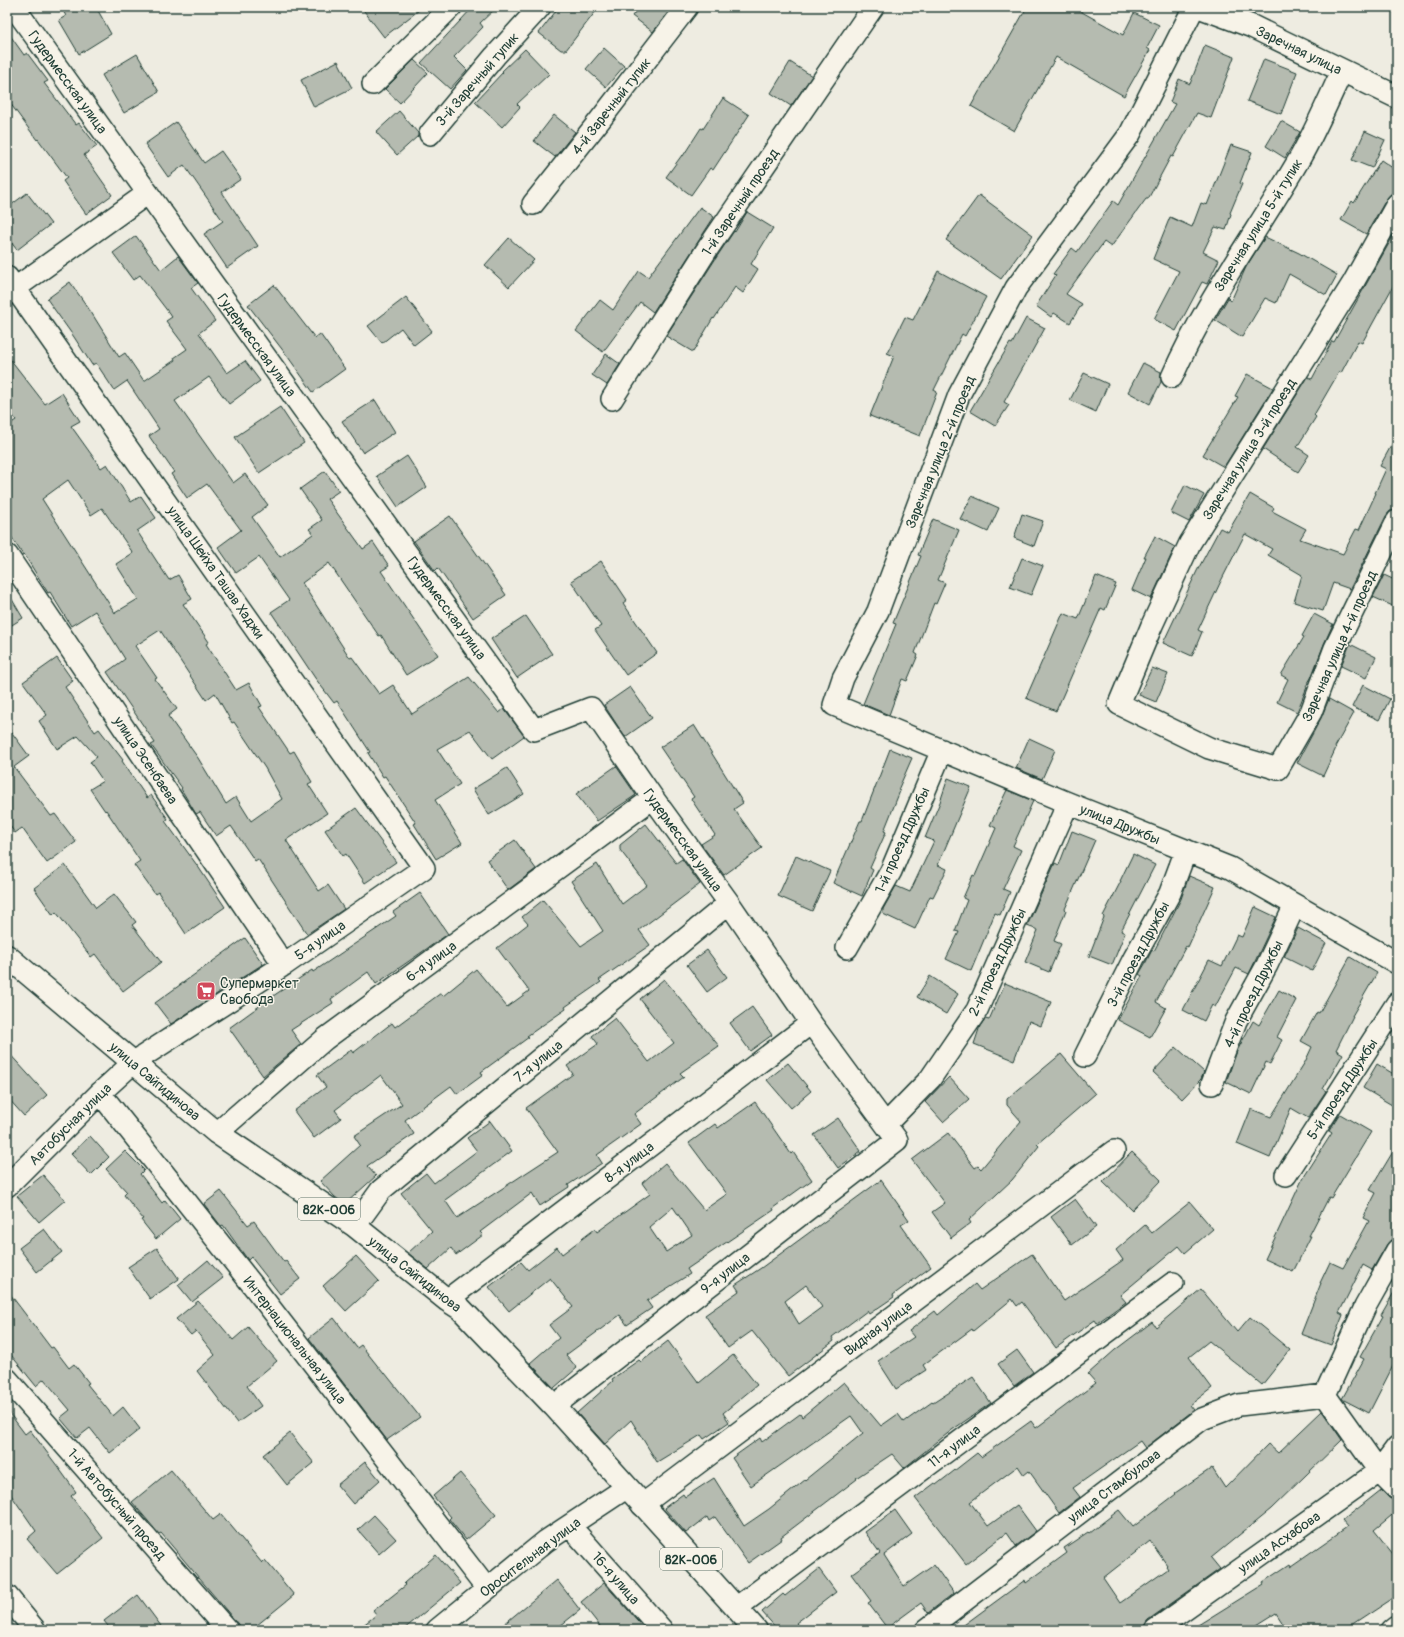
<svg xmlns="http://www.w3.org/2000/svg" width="1404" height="1637" viewBox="0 0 1404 1637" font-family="Pangolin,sans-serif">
<rect width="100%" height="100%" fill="#eeece1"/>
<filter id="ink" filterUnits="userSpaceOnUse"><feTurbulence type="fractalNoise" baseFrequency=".025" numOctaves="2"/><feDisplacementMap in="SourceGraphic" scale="8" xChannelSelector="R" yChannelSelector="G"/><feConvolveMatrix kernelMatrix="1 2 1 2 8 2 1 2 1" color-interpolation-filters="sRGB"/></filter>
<g filter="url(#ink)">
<path fill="#b5bbb0" stroke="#1f3d34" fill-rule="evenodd" d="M61,7H96L111,34L79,54L59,20L66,16Z
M361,7H423L384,37Z
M473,7H497L480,23L483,27L454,57L467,70L450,89L421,63Z
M559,7H599L566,50H561L539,33Z
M639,7H672L653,32L632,16Z
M1027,7H1073L1123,35L1134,13L1159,25L1147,48L1150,50L1124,96L1056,57L1014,131L971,106Z
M7,31L24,55L27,53L48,81L44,83L76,125L79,123L97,146L84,155L112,195L86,214L63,181L67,178L38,139L37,140L7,99Z
M1205,45L1234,57L1211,118L1197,113L1173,157L1171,156L1148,199H1146L1111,247L1104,242L1066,294L1082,304L1070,323L1054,313L1051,317L1036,306L1056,275L1053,274L1072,248L1077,252L1113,201L1118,205L1175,104L1170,102L1179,79L1190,84Z
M604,48L624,66L606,87L586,69Z
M525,49L549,74L517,104L520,107L502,127L475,102L503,72L502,71Z
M137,54L159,92L124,113L102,75Z
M1264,59L1297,72L1281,114L1247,101Z
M414,60L428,73L400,103L385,89Z
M338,61L352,88L314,107L301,80Z
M790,62L812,76L791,106L771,93Z
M723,98L749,115L713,170L710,168L691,195L666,177L682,155L683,156L701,128L703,129Z
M399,111L418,133V136L397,155L376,132Z
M554,115L575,132L555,157L534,141Z
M1281,121L1300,132L1285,158L1266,146Z
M176,122L204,163L221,151L241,179L222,192L258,246L227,268L204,234L223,221L184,165L168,177L145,144Z
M1365,131L1385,140L1372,168L1352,160Z
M1231,145L1252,152L1240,183L1242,184L1230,213L1231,214L1226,230L1215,227L1203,252L1219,260L1207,284L1202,282L1176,331L1154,319L1179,271L1153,259L1170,217L1192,227L1201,203L1207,205Z
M1381,160L1397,171V192L1391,194L1387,198L1366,234L1341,220L1352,201L1354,203Z
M27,193L51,224L17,250L7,237V208Z
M979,195L1033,235L1001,279L946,240Z
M700,207L714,217L653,312L640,302L603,352L576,331L600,300L613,310L639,271L648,277Z
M747,212L773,228L751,264L758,269L743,293L735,287L714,319L713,318L693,352L666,336L716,258L734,231L735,232Z
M1397,229V279L1362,343L1358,341L1341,373L1339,372L1314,415L1316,417L1297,447L1309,455L1298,472L1263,449L1308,377L1312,379L1332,341L1334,342Z
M136,236L161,270L178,256L198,283L191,288L215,321L199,333L227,373L245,361L260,381L229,404L209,377L175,401L233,483L245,474L268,505L252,517L280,557L313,534L309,529L322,520L300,489L325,471L339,491L327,499L363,549L373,542L389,566L381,571L438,655L406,675L381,635L379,636L329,563L302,583L350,658L352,657L379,694L393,685L412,714L469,677L499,713L504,709L524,736L492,759L470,730L437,749L460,784L435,800L462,843L436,859L414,824L416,823L385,776L383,777L368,753L370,752L337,701L334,703L315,678L271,612L289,600L259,557L236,573L218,547L241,530L207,484L187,498L171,474L174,472L149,436L159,429L127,381L114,390L96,363L92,365L74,337L47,299L70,282L91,312L119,357L125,353L144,381L175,360L174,358L187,349L166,321L172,317L140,275L133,280L113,253Z
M1265,237L1299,253L1337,275L1326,295L1289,274L1276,303L1265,298L1242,337L1215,320L1228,298L1231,301L1246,267Z
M509,238L534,260L509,287L485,265Z
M938,271L986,297L965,336L962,334L934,390L937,392L920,436L870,416L894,356L887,353L905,317L913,320Z
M274,285L315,338L320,334L345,369L313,392L288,357L248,305Z
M406,297L432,331L414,345L401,328L382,343L368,326Z
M1026,318L1045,328L1004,402L1009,405L995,426L970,411L1010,343L1012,344Z
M606,354L620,364L607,385L592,375Z
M7,355L45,404L62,393L80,421L71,426L101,468L107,464L131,502L141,496L156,518L137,531L169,580L178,575L192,599L183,604L209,642L206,644L236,690L249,683L262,706L259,707L290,753L294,751L312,782L308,784L327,813L286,840L319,891L328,885L344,909L307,934L258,859L255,861L231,826L216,836L200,812L196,814L181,789L182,788L151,745L155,743L107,672L125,659L95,611L71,626L50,592L48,593L24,554L23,555L7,530V426L16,420L7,408ZM68,480L91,515L102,508L133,553L116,564L138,599L115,613L42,499ZM160,630L206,700L215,693L232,723L234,722L265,768L282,799L251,821L236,797L226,804L198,758L168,716L177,709L155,679L157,678L135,646Z
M1143,363L1161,372V382L1150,404L1128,392Z
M1084,373L1108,384L1096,412L1070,400Z
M1247,374L1273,388L1224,467L1203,455L1238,397L1235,396Z
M375,400L395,432L363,453L342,421Z
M280,407L304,443L259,473L235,437Z
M1397,435V504L1394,510L1390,511L1386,516L1350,589L1333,583L1323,611L1294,602L1302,575L1268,555L1272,549L1245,534L1221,581L1198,630L1202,632L1192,656L1163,643L1197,571L1220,528L1228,532L1250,494L1274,508L1272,511L1306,529L1300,539L1343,554L1356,529L1359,530L1376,493H1375L1386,469L1380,466Z
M407,456L427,487L398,507L377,476Z
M1185,485L1204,495L1189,522L1171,513Z
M972,496L999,508L988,532L960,519Z
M1022,514L1043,521L1034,546L1014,538Z
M450,516L506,595L473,618L438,568L435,571L414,541Z
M933,519L959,530L938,580L945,583L936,604L934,603L915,653L918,655L907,681L902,679L889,715L863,704L896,624L893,623L921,556L918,555Z
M1155,536L1175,547L1151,599L1132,590L1146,557H1144Z
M1022,558L1043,566L1031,595L1010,587Z
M601,561L627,600L623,603L657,653L626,675L595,630L601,626L571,581Z
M1384,575L1397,581V608L1373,597Z
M1096,576L1116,584L1105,610L1101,608L1056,711L1026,698L1063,613L1078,619Z
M7,591L23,618L7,628Z
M1314,614L1333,624L1324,644L1311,678L1306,686L1307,687L1297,712L1277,702L1288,679L1281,675L1304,637L1302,636Z
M526,616L552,654L517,678L491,639Z
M1350,644L1376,657L1366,678L1341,666Z
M57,658L73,681L65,687L95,732L99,729L123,760L122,761L147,798L151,795L168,819L165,821L199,868L225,907L186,934L158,892L155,894L134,865L140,861L106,810L105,811L90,789L103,781L90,762L97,757L78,736L57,749L39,721L47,715L23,682Z
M1152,668L1168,674L1156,702L1139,695Z
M1363,685L1390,699L1379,720L1352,707Z
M630,687L652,718L625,737L604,705Z
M1329,699L1354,713L1335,747L1336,748L1323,776L1297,763L1321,718Z
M694,725L743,803L734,809L762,848L724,875L701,844L715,835L691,799L694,797L660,747Z
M7,726L29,756L14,767L51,816L55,814L76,842L47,863L22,828L15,833L7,822Z
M1029,738L1055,750L1042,779L1016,768Z
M890,749L912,758L898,790L900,791L884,831L886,832L870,868L873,870L862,896L833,883L860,821H862Z
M616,766L636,795L597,821L576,794Z
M507,768L524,794L489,815L473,789Z
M948,778L971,787L938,865L947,869L933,897L930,896L915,929L883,914V909L896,886L910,892L934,841L925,838L940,802Z
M1007,790L1033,801L1013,846L1021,850L1003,889L1010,892L1000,915L995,913L971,971L946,959L959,932L955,931L967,900L963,898L973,875L975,876L996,828L990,825Z
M356,808L396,862L365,883L346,854L343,856L325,830Z
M646,824L676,863L682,859L700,884L639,930L650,945L599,980L601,982L565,1007L566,1009L527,1036L529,1037L481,1072L483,1075L457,1094L451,1086L405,1120L414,1134L367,1166L376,1176L345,1204L335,1197L320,1181L360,1145L354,1136L402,1104L381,1075L335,1110L341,1118L314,1138L294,1111L326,1087L317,1075L351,1050L353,1053L392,1023L395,1027L441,993L443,996L476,969L507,1007L529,991L497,948L528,924L522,917L543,900L581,946L603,931L571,881L597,864L622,904L647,885L620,850V845Z
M1072,831L1095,840L1065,909L1066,910L1054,941L1061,944L1049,972L1025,962L1038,930L1027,926L1055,863L1059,865Z
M515,840L536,869L508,890L487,860Z
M1133,854L1155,865L1121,931L1125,933L1112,965L1089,956L1104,917L1103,916L1121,881H1120Z
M796,856L830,871L812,911L778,896Z
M65,865L96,908L114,894L136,922L132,925L161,962L123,991L95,954L91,957L56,912L53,915L34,888Z
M1189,876L1215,887L1188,947L1186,946L1156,1002L1166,1008L1150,1037L1118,1020L1142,976L1139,974L1145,964L1152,950L1154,951L1181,899Z
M420,893L448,934L376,984L368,972L331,999L333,1003L291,1030L301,1044L263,1076L229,1028L276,994L312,970L313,972L396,916L393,912Z
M1255,907L1276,917L1249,974L1236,968L1215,1007L1212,1005L1204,1021L1183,1010L1209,960L1222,966L1237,935L1242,937Z
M1298,928L1326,943L1312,971L1284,957Z
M245,938L263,964L171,1024L155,1003Z
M707,950L727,977L707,992L687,965Z
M1350,957L1377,973L1352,1016H1353L1336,1050L1343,1054L1323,1089L1326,1091L1308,1118L1291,1108L1270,1158L1237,1144L1251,1109L1271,1117L1305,1062L1312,1047L1301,1041L1317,1012L1319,1013Z
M930,976L958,994L946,1014L917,997Z
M664,979L719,1046L680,1073L684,1077L634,1114L641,1124L597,1155L602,1163L568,1185L569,1187L540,1206L532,1193L480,1232L483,1235L456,1255L451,1248L428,1269L408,1253L432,1231L401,1193L426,1173L434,1183L477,1151L467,1138L490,1121L512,1151L445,1200L457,1218L558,1152L526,1108L573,1074L567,1066L598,1044L592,1036L615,1018L649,1062L674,1043L640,999Z
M1005,983L1051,1002L1041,1026L1029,1021L1014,1060L974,1044L980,1026L985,1019L989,1020Z
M1279,990L1296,1000L1277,1037L1282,1040L1270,1064L1266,1062L1251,1094L1226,1082L1237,1051L1253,1021L1259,1025Z
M752,1007L772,1035L750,1051L730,1023Z
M1176,1047L1204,1072L1201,1079L1182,1099L1153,1072Z
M7,1051L47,1095L24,1116L7,1097Z
M1061,1054L1095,1094L1037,1144L1039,1146L1012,1180L969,1220L971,1223L951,1238L932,1212L945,1203L912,1160L948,1133L975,1168L978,1166L981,1169L1021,1121L1007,1105V1099Z
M788,1063L811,1091L791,1108L767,1080Z
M1377,1064L1397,1076V1108L1363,1088Z
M949,1077L969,1099L943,1122L925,1102Z
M755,1102L791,1154L793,1152L812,1180L773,1208L774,1210L687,1269L690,1274L647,1301L652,1308L627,1325L620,1315L566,1355L577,1368L554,1388L530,1363L559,1338L549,1325L573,1307L550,1278L509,1311L489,1287L521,1262L528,1270L557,1247L562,1254L595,1229L597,1232L650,1194L642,1183L665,1163L704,1210L727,1194L689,1143L715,1124L718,1128ZM673,1207L692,1235L666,1252L649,1227Z
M1340,1114L1371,1132L1331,1198L1329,1197L1309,1236H1311L1293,1272L1265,1259L1302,1180L1332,1133L1329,1131Z
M838,1118L861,1151L838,1168L814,1135Z
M90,1136L109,1157L91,1175L71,1154Z
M1397,1145V1229L1392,1239L1387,1244L1372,1270L1363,1265L1339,1313L1343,1315L1331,1345L1301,1334L1321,1283H1320L1330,1262L1343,1268L1369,1221L1363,1218L1376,1193L1370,1190Z
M125,1151L144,1170L140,1174L162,1203L165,1200L180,1219L156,1239L141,1220L143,1219L124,1195L127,1192L106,1169Z
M1132,1152L1161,1180L1132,1210L1103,1182Z
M43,1175L65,1200L39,1222L17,1196Z
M881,1180L909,1220L901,1225L931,1267L893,1295L894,1297L869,1314L867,1311L832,1337L834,1341L788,1376L752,1331L728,1348L705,1315L739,1291L735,1285L761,1268ZM806,1285L822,1307L799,1324L785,1301Z
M221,1191L248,1225L254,1221L284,1262L286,1261L300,1279L280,1294L251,1257L248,1260L223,1225L221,1226L204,1204Z
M1075,1199L1096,1227L1072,1245L1051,1217Z
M1190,1202L1213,1229L1185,1253L1179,1246L1120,1295L1126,1302L1097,1323L1095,1320L1056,1348L1022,1302L1017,1306L1012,1299L973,1331L972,1329L923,1365L926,1370L896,1389L878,1361L914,1337L909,1331L935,1311L938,1315L975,1284L980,1290L1032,1254L1064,1301L1123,1260L1116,1250L1145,1225L1152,1233Z
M44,1229L62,1252L37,1272L19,1248Z
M157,1248L179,1279L150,1299L128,1267Z
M356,1256L379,1281L346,1311L323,1286Z
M208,1260L223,1278L192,1302L178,1285Z
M1397,1287V1358L1369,1413L1342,1399L1364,1359L1360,1357L1383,1316L1381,1315Z
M1201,1289L1237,1332L1250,1317L1290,1350L1278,1365L1276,1363L1278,1365L1262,1385L1209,1341L1189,1357L1212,1388L1190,1405L1194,1410L1145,1448L1140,1441L1073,1488L1080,1497L1059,1513L1029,1471L1024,1475L1018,1466L970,1502L988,1526L1017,1505L1036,1531L1016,1546L1007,1533L966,1564L915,1498L935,1483L936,1485L977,1453L981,1457L1031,1421L1036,1428L1096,1383L1088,1374L1115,1350L1152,1322L1156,1327Z
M7,1290L51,1348L53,1347L69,1368L74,1364L89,1383L87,1384L113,1416L123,1407L140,1429L110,1453L90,1428L77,1438L60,1418L70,1410L44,1379L36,1386L7,1350Z
M198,1301L217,1321L233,1340L248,1327L277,1361L247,1386L261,1406L237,1423L197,1371L215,1355L196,1331L191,1335L176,1319Z
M334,1318L357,1348L361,1345L384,1374L385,1373L420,1417L387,1440L309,1338Z
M668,1341L699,1383L733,1355L757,1385L723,1413L729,1422L704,1439L701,1435L657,1462L631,1420L605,1444L577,1413L613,1381L612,1379L639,1360L641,1362Z
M1017,1350L1033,1372L1014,1386L998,1364Z
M973,1377L991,1403L952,1430L904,1468L892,1454L856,1478L857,1479L781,1537L782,1539L748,1563L715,1517L709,1521L707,1517L686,1533L664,1508L683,1494L685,1497L714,1478L744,1526L769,1509L863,1433L851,1416L751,1486L732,1458L760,1438L762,1442L800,1414L802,1417L844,1382L881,1426L898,1414L904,1422L932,1402L933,1403Z
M7,1410L25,1434L30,1430L58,1467L76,1492L71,1496L103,1538L57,1574L27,1539L36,1531L7,1489Z
M1322,1411L1342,1440L1271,1509L1211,1558L1220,1569L1148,1620L1144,1626L1139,1630H957L1025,1580L1026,1583L1067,1553L1064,1548L1088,1532L1089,1533L1119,1510L1133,1527L1176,1494L1175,1493L1212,1468L1225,1488L1268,1444L1278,1453ZM1150,1541L1167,1565L1166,1566L1168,1569L1120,1603L1103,1578Z
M290,1433L314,1463L287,1485L263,1455Z
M365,1462L380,1480L353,1504L337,1485Z
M171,1470L213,1520L221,1514L262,1563L265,1560L294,1595L251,1630H243L161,1533L159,1534L132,1502Z
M460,1473L496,1515L466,1540L449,1519L451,1517L433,1496Z
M1381,1490L1389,1498L1397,1501V1511L1374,1530L1397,1559V1595L1344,1630H1287L1276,1613L1249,1630H1190L1264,1584L1263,1582L1290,1564L1291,1566L1347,1527L1342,1521Z
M895,1510L912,1534L884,1555L904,1586L934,1565L954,1593L928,1613L921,1603L887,1628L868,1603L871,1601L851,1574L880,1553L865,1532Z
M374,1515L396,1539L379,1554L358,1530Z
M436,1555L460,1583L403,1630H357L376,1615L373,1611L406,1585L404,1583Z
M819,1569L836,1592L796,1623L802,1630H778L762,1612L783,1594L785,1596Z
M557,1580L580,1610L555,1630H497Z
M604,1583L646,1630H603L581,1602Z
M138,1595L164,1630H111L104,1621Z"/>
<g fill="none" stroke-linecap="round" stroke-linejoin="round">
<defs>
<path id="street" d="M14,7L534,730L591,708L653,798L729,903L811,1023L897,1140L554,1406
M1194,7L1130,134L1016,288L959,395L878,611L843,678L834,705L1068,803L1230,868L1397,963
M373,84L451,7
M430,134L495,56L540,7
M533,204L600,120L687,7
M1397,204L1353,283L1190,543L1152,625L1119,704L1209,748L1278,769L1311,712L1335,648L1397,521
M7,277L424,868L284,965L134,1062L100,1093L7,1186
M7,294L148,193
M1172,377C1207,298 1258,231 1301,156C1316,129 1329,99 1342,71
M612,399L706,251L873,7
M7,555L284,965
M847,948L891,871L942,750
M1085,1056L1134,958L1170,893L1186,850
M1212,1084L1236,1021L1267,965L1295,905
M100,1093L251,1283L487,1589
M886,1124L930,1079L977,1010L1068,803
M217,1133L325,1039L653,798
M1286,1175L1397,1003
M355,1226L381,1190L729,903
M1397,1250L1365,1307L1325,1395L1379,1471L1397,1489
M447,1300L811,1023
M7,1379L227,1630
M642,1505L1114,1151
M570,1526L662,1630
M7,1596L35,1630
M736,1608L1173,1283
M437,1630L546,1541L626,1488
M926,1630L1202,1419L1239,1405L1325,1395
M1155,1630L1379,1471L1397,1447
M1392,1630L1397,1626"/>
<path id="secondary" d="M1200,7L1251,26L1397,97"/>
<path id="primary" d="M7,956L217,1133L355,1226L447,1300L461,1309L554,1406L756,1630"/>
</defs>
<use href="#street" stroke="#1f3d34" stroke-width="24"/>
<use href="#secondary" stroke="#1f3d34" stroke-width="25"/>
<use href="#primary" stroke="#1f3d34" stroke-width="25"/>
<use href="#street" stroke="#f7f3e8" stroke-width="21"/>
<use href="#secondary" stroke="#f7f3e8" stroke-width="22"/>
<use href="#primary" stroke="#f7f3e8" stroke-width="22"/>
</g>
</g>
<defs>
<symbol id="supermarket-square" viewBox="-11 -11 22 22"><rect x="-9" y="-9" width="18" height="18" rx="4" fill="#d1495b" stroke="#f7f3e8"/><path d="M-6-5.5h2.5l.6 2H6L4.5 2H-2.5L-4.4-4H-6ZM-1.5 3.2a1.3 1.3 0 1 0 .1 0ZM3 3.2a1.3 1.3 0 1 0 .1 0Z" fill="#fff"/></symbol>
</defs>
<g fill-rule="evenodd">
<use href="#supermarket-square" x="195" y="980" width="22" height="22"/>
</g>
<g text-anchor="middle" stroke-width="3" stroke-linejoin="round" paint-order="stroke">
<g fill="#f7f3e8" stroke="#60746a" stroke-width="1">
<rect x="298" y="1198" width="62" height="22" rx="3"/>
<rect x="660" y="1548" width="62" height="22" rx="3"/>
</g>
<g font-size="13" font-weight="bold" fill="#1f3d34">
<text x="329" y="1214">82К-006</text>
<text x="691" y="1564">82К-006</text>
</g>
<g font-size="14" fill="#1f3d34" stroke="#f7f3e8">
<text transform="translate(1299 50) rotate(26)" y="5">Заречная улица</text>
<text transform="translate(477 79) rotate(-49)" y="5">3-й Заречный тупик</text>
<text transform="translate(68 82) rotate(54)" y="5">Гудермесская улица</text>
<text transform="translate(611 106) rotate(-52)" y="5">4-й Заречный тупик</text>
<text transform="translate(740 202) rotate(-56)" y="5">1-й Заречный проезд</text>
<text transform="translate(1258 225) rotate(-58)" y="5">Заречная улица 5-й тупик</text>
<text transform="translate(257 345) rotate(54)" y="5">Гудермесская улица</text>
<text transform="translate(1249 449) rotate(-58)" y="5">Заречная улица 3-й проезд</text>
<text transform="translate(940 452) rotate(-68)" y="5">Заречная улица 2-й проезд</text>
<text transform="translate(216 572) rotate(55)" y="5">улица Шейха Ташав Хаджи</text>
<text transform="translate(447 608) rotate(54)" y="5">Гудермесская улица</text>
<text transform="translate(1339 646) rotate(-66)" y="5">Заречная улица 4-й проезд</text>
<text transform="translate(146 760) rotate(56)" y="5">улица Эсенбаева</text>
<text transform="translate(1120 824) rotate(22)" y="5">улица Дружбы</text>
<text transform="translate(683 840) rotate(54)" y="5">Гудермесская улица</text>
<text transform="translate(902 840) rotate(-66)" y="5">1-й проезд Дружбы</text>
<text transform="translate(320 940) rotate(-35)" y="5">5-я улица</text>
<text transform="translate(1138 954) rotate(-62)" y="5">3-й проезд Дружбы</text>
<text transform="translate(431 961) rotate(-36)" y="5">6-я улица</text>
<text transform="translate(997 962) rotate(-65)" y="5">2-й проезд Дружбы</text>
<text transform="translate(1253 994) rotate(-64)" y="5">4-й проезд Дружбы</text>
<text transform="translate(538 1061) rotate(-39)" y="5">7-я улица</text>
<text transform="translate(155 1081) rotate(40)" y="5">улица Сайгидинова</text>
<text transform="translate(1342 1089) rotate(-57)" y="5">5-й проезд Дружбы</text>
<text transform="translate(70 1124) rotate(-45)" y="5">Автобусная улица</text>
<text transform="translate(629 1162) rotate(-37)" y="5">8-я улица</text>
<text transform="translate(725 1273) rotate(-38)" y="5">9-я улица</text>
<text transform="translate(415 1274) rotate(38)" y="5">улица Сайгидинова</text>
<text transform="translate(878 1328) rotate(-37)" y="5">Видная улица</text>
<text transform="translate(295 1340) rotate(52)" y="5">Интернациональная улица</text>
<text transform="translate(954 1446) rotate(-37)" y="5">11-я улица</text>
<text transform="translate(1114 1486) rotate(-37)" y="5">улица Стамбулова</text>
<text transform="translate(117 1504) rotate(49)" y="5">1-й Автобусный проезд</text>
<text transform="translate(1279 1542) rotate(-35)" y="5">улица Асхабова</text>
<text transform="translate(530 1557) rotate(-37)" y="5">Оросительная улица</text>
<text transform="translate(616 1578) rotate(49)" y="5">16-я улица</text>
</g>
<g font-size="14" fill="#1f3d34" stroke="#f7f3e8" text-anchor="start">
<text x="220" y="988">Супермаркет<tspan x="220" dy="16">Свобода</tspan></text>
</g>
</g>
<rect width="1404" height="1637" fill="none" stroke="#f7f3e8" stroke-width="24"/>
<rect x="12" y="12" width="1380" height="1613" fill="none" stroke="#1f3d34" stroke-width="1.5" filter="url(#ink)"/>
</svg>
